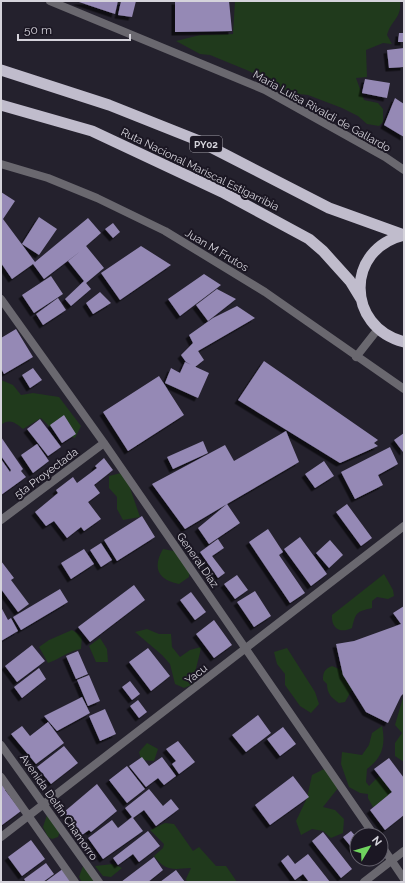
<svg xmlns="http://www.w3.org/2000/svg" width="405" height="883" viewBox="0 0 405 883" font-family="Raleway,sans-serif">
<defs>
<filter id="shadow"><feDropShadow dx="-3.5" dy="3.5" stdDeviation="0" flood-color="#0009"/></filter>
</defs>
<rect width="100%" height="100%" fill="#24212d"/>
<path fill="#203a1c" d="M235,1H400C402,18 391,20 387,35L392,44L383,43L366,50L367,77L356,78L364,100L378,103L383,109V122L379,126L367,124L358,116L342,108L308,95L290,93L249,71L210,55L200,54L176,41L200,35L233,34Z
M1,380L13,385L21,395L33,393L59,397L81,426L75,438L52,429L41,418L23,429C15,423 10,418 1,425Z
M121,473L129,485L140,517L123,520L117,509V497L109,488V476Z
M163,549L184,553L190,564L189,577L179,584C158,580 152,568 163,549Z
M384,574L393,590L394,596L388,599L377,597L372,601V608C356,612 356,612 352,628C340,634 331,628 332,615Z
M147,629L159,634H171L172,647L180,657L190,650L201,647C199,660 194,671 194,684L184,688L175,684L170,664L162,655L135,632Z
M72,630L82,636L81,649C68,651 60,659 48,663L39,647L49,640Z
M100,638L107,649L108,662H96L89,646Z
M287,648L315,692L319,704L311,713L300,706L285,685V674L277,664L274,652Z
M332,666L349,673L355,684L345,702L339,703C332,698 327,694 327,684L323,680C323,673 324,669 332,666Z
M404,694V762L395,756V743L402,733L395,725Z
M382,726C386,745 382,758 367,769L366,782L369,786L378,777L390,774L401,792L374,809L368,798V794L360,793L349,787L341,764L342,752L362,755L369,745L372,733Z
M147,743L158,749L154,761L141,760L139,752Z
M324,769L331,775L338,788L323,807L335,810L344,819L343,833L331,838L323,831L312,829L301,835L296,821L307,798L312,775Z
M47,815L60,831L58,837L52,839L48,837L43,827Z
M165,823L174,824L193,851L199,847L216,866H226L237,882H187L186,879L191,868C173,869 166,872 154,856L163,848L164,844L150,830Z
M113,864L122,868L111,877L103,876L95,866Z
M83,866L98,882H82L79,877Z"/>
<path fill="#9589b5" filter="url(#shadow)" d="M76,1H118L115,14Z
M121,1H136L132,17L118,15Z
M175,1H229L232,31L175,32Z
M399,33H404V42H398Z
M404,48V67L389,68L387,50Z
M365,79L390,83L387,98L362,93Z
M395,98L404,104V137L384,125Z
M1,192L15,201L3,219L35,262L88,218L101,233L86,246L104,268L86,283L91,289L71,306L65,299L84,281L68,261L82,250L44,279L33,264L12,279L1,263Z
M39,217L57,229L39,255L22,244Z
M113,223L120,232L113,238L105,229Z
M141,246L171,265L120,300L101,273Z
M204,274L221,285L180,316L168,299Z
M51,276L63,294L34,313L22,295Z
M217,289L236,299L208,321L196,305Z
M100,292L111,303L93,314L86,303Z
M58,298L66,310L43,325L36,314Z
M237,306L255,318L198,351L204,360L195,367L186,362L181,355L193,343L189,335L213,318Z
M16,329L33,357L4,374L1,368V338Z
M264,361L378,440L374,443L378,446L340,463L238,400Z
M185,362L209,373L198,398L165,383L171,368L180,373Z
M33,368L42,380L30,388L22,375Z
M159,376L184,415L128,451L103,412Z
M64,415L76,434L62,443L50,425Z
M40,419L61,447L48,456L27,429Z
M286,431L299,462L227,504L240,523L209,544L198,528L227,504L185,529L152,484L225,445L234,461Z
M404,433V451L403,452L394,440Z
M1,437L23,469L21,471L26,477L1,495V459L10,472L11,470L1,456Z
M203,441L208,453L173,469L167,457Z
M37,444L49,461L33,473L21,455Z
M390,447L398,464L378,475L383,485L355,499L341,472Z
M104,458L113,470L94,485L100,493L88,502L101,519L84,531L81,527L67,538L54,521L46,526L35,512L58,493L56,490L73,477L77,483L97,468L95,466Z
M324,461L334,476L315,488L305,474Z
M347,504L372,538L361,546L336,512Z
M142,516L155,537L117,561L104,540Z
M268,529L283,552L279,555L305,593L290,603L249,542Z
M300,537L327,574L311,586L284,549Z
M218,539L224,548L212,556L225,573L218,578L200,552Z
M330,540L343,555L329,568L316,553Z
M101,543L112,560L101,567L90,550Z
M84,549L94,564L71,579L61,563Z
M1,561L14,578L11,580L29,604L18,612L1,589Z
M237,575L248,590L235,599L224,584Z
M134,585L145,600L90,642L78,627Z
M60,589L68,602L21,630L13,617Z
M255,591L271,616L254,627L237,602Z
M191,592L206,612L195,620L180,600Z
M404,606V693L401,696L388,723L366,712L343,675L336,644L354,641L401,624L393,613Z
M1,607L8,620L11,618L18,631L1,641Z
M214,620L232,645L214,658L196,634Z
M32,645L45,661L17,682L5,666Z
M148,648L170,676L151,691L129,662Z
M78,651L88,674L76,679L66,656Z
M39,668L46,679L22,698L14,687Z
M89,675L100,701L88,706L77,680Z
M130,681L140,694L132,700L122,687Z
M82,697L90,713L57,731L44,716Z
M138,700L147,712L139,718L130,706Z
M105,709L116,734L100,741L89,716Z
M258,715L271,733L246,752L232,735Z
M48,722L64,743L36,764L11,734L22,726L30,736Z
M283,727L296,744L280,756L267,739Z
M178,741L195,762L179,774L172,764L176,761L166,749Z
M64,746L78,763L51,784L37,767Z
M142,757L149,766L162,757L176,776L164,785L158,778L146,787L129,766Z
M389,758L404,778V815L385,830L370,810L392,792L374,769Z
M127,766L145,789L127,803L109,780Z
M293,776L309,797L270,825L255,805Z
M1,780L8,789L5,790L21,811L2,825Z
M97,784L117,811L91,832L89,830L82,835L64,812Z
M149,789L163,806L171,799L179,809L156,826L144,810L133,818L143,831L103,859L88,838L112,820L118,828L132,817L125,808Z
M148,831L160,846L139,862L133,854L118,865L113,858Z
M351,831L357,838V854L343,837Z
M323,832L352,869L341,878L312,841Z
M31,840L45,859L22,876L8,857Z
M308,854L330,882H309L303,874L295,880L281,861L288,855L295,864Z
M154,857L163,870L148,882H121Z
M46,863L54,874L43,882H26L24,879Z
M64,868L74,882H45Z
M176,870L185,882H160Z"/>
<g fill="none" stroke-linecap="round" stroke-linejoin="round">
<path stroke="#6a686f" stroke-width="8" d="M50,1L265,90L385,157L404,170
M1,164L48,178L97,198L165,231L265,292L404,389
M1,299L104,443L374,835
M356,357L378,329
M1,520L104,443
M1,745L99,882
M1,777L75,882
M1,837L404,526
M381,845L404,879
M364,882L404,851"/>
<path stroke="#c0bccc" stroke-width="11" d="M1,70L109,105L197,140L329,208L404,235
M1,105L92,131L222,192L309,239L323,251L350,281L361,299
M404,235C345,249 346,327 404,342"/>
</g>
<g text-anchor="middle" stroke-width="4" stroke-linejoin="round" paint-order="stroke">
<rect fill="#1b1723" stroke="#9d9ba4" stroke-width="1" x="190" y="136" width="32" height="16" rx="3"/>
<g font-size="10" font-weight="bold" fill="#d5d3db">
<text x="206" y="148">PY02</text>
</g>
<g font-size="11" fill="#d5d3db" stroke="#1b1723">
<text transform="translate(322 111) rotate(29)" y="4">Maria Luisa Rivaldi de Gallardo</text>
<text transform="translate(200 169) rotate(26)" y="4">Ruta Nacional Mariscal Estigarribia</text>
<text transform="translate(217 250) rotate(31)" y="4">Juan M Frutos</text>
<text transform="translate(46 473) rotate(-37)" y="4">5ta Proyectada</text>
<text transform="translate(198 560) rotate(55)" y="4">General Diaz</text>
<text transform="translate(196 674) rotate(-38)" y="4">Yacu</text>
<text transform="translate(59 807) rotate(55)" y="4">Avenida Delfin Chamorro</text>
</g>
</g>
<rect width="405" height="883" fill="none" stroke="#d5d3db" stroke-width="4"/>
<g transform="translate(369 847) rotate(52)"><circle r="19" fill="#1b1723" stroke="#65626d"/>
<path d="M0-3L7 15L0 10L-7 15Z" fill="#70d35f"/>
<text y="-6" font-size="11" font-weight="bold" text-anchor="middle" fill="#d5d3db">N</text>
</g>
<path d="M18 34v6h112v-6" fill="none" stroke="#d5d3db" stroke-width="2"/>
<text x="24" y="34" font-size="12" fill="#d5d3db" stroke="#1b1723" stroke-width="3" paint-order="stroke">50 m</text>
</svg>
